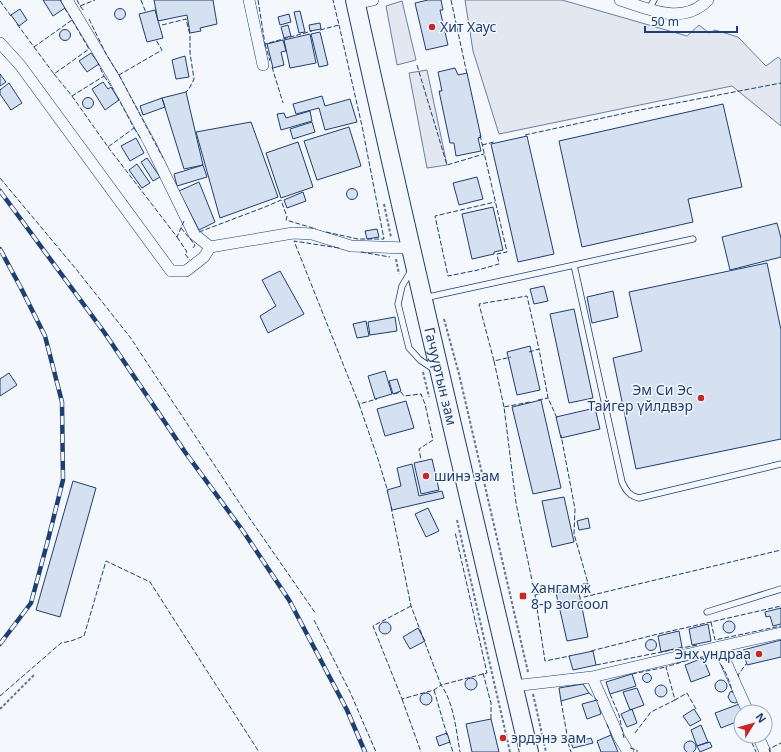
<svg xmlns="http://www.w3.org/2000/svg" width="781" height="752" viewBox="0 0 781 752" font-family="'Noto Sans',sans-serif">
<rect width="100%" height="100%" fill="#f4f7fb"/>
<path fill="#e3e8f0" stroke="#687fa3" d="M465,0H562L687,36L699,25L709,33L715,30L738,37L766,66L778,57L781,60V126L732,86L499,134L473,51Z
M402,1L416,60L397,65L386,6Z
M427,70L447,165L427,168L409,73Z"/>
<path fill="#d5e0f0" stroke="#1d3f73" d="M43,0H60L65,8L53,16Z
M154,0H213L217,24L200,28L201,31L190,33L187,15L158,21Z
M428,0H441L443,10H440L448,45L426,50L415,3Z
M114.5 14a5.5 5.5 0 1 1 11 0a5.5 5.5 0 1 1-11 0Z
M20,9L27,20L19,26L11,15Z
M155,10L163,38L147,42L139,14Z
M300,11L305,32L299,33L294,12Z
M289,14L291,22L280,25L278,17Z
M320,23L321,29L310,31L309,25Z
M288,25L291,36L284,38L281,27Z
M59.5 35a5.5 5.5 0 1 1 11 0a5.5 5.5 0 1 1-11 0Z
M320,32L328,65L319,67L311,34Z
M310,34L316,63L290,68L284,40Z
M283,40L286,51L281,52L284,65L273,68L267,44Z
M91,53L99,64L87,72L79,61Z
M185,56L189,77L176,79L172,60Z
M455,68L458,75L467,73L481,137L478,138L481,151L456,156L454,143H450L439,91H442L438,72Z
M0,74L6,82L0,86Z
M103,82L108,89L111,87L119,100L105,110L92,89Z
M9,83L22,103L11,110L0,94V90Z
M186,92L203,165L184,169L162,98Z
M322,96L325,106L350,99L357,122L325,130L319,108L296,114L293,104Z
M82.5 103a5.5 5.5 0 1 1 11 0a5.5 5.5 0 1 1-11 0Z
M162,98L165,107L143,115L140,106Z
M723,104L742,187L688,199L693,222L582,247L559,141Z
M310,111L312,121L281,130L277,114L284,113L286,118Z
M251,122L278,197L220,218L196,132Z
M312,122L315,132L293,139L290,129Z
M349,127L361,166L317,180L304,141Z
M527,136L554,254L518,262L491,144Z
M136,138L144,153L130,161L121,146Z
M298,142L313,187L281,198L266,153Z
M147,158L160,177L153,181L141,162Z
M137,164L150,183L142,188L129,170Z
M203,165L207,177L177,186L174,174Z
M477,177L483,199L459,205L453,183Z
M199,182L215,222L199,230L179,191Z
M346.5 194a5.5 5.5 0 1 1 11 0a5.5 5.5 0 1 1-11 0Z
M303,192L306,201L287,208L284,200Z
M493,207L503,250L494,252V254L472,259L462,214Z
M777,223L781,238V257L730,270L722,237Z
M377,229L379,237L367,239L365,231Z
M767,263L781,330V439L636,469L613,358L642,351L629,292Z
M280,271L304,314L268,333L260,316L276,306L262,280Z
M544,286L548,301L534,304L530,289Z
M613,291L618,317L592,323L587,297Z
M574,309L593,398L569,403L550,314Z
M395,317L397,331L370,335L368,322Z
M366,321L369,336L357,338L353,324Z
M530,346L540,390L517,395L507,352Z
M385,371L392,394L375,399L368,376Z
M9,373L17,385L0,396V379Z
M397,379L401,391L393,394L389,381Z
M541,400L561,488L533,494L512,407Z
M406,401L414,428L385,436L377,409Z
M595,408L600,429L561,438L556,417Z
M432,459L439,490L421,494L414,463Z
M412,464L419,496L442,491L444,498L392,510L387,490L401,486L397,468Z
M73,481L96,488L60,617L36,610Z
M564,497L574,542L552,547L542,501Z
M428,508L439,531L426,537L415,514Z
M588,518L590,528L579,530L577,521Z
M578,588L588,637L567,641L556,593Z
M781,608V624L773,626L770,616L766,617L765,612Z
M723 627a6 6 0 1 1 12 0a6 6 0 1 1-12 0Z
M379 628a6 6 0 1 1 12 0a6 6 0 1 1-12 0Z
M708,624L711,641L692,645L689,629Z
M418,628L425,641L410,649L403,637Z
M679,631L682,647L661,652L658,636Z
M645.5 645a5.5 5.5 0 1 1 11 0a5.5 5.5 0 1 1-11 0Z
M781,640V657L747,665L743,650Z
M593,651L596,665L573,670L569,656Z
M703,658L710,675L691,682L685,665Z
M642.5 678a4.5 4.5 0 1 1 9 0a4.5 4.5 0 1 1-9 0Z
M632,674L636,686L610,694L606,682Z
M465 684a6 6 0 1 1 12 0a6 6 0 1 1-12 0Z
M715 686a6 6 0 1 1 12 0a6 6 0 1 1-12 0Z
M583,684L589,693L561,701L559,688Z
M655 691a6 6 0 1 1 12 0a6 6 0 1 1-12 0Z
M637,688L644,705L630,710L623,692Z
M734,691L739,701L735,703L731,702L728,697L730,692Z
M420 699a6 6 0 1 1 12 0a6 6 0 1 1-12 0Z
M597,700L601,714L587,719L582,704Z
M742,703L745,712H741V720L721,728L715,713Z
M632,709L637,723L627,727L621,714Z
M694,709L701,720L690,726L683,716Z
M491,719L499,752H472L466,724Z
M701,725L708,742L697,746L691,730Z
M447,733L450,742L439,746L436,737Z
M611,735L618,752H601L597,741Z
M591,738L593,743L573,748L571,743Z
M684 747a6 6 0 1 1 12 0a6 6 0 1 1-12 0Z
M710,742L712,747L700,752L697,746Z"/>
<g fill="none" stroke-linecap="round" stroke-linejoin="round">
<defs>
<path id="service" d="M649,9L654,0
M574,265L622,482C626,491 630,496 639,498L781,464
M411,271L402,286L398,304L409,348L420,360L435,370
M424,298L693,239
M707,612L781,589"/>
<path id="minor" d="M67,0L114,78L150,144L194,234L210,247
M249,0L263,65
M620,0C650,9 682,26 708,0
M355,4L373,0
M0,43L20,65L171,271H186L204,257L210,247L293,233L312,234L351,246L406,248L409,247
M719,647L748,712
M592,677L619,737L628,752
M513,686L592,677L719,647L781,633
M758,736L765,752"/>
<g id="trunk">
<path id="s1" d="M355,0C410,251 470,501 529,752"/>
</g>
</defs>
<use href="#service" stroke="#1d3f73" stroke-width="7"/>
<use href="#minor" stroke="#1d3f73" stroke-width="12"/>
<use href="#trunk" stroke="#1d3f73" stroke-width="20"/>
<path stroke="#5e769c" stroke-width="2" stroke-dasharray="3 2" stroke-linecap="butt" d="M384,204L391,237
M396,259L399,274
M444,319L459,374L528,672
M423,372L429,397
M457,520L510,752
M533,694L546,752
M0,709L35,674"/>
<use href="#service" stroke="#f4f7fb" stroke-width="5.5"/>
<use href="#minor" stroke="#f4f7fb" stroke-width="11"/>
<use href="#trunk" stroke="#f4f7fb" stroke-width="18"/>
<defs>
<path id="rail" d="M0,191L104,332L185,452L243,531L289,600L347,710L365,752
M0,249L21,288L45,336L62,402L63,480L48,540L31,603L0,644"/>
</defs>
<use href="#rail" stroke="#1d3f73" stroke-width="4.5"/>
<use href="#rail" stroke="#f4f7fb" stroke-width="3" stroke-dasharray="9" stroke-linecap="butt"/>
<path stroke="#1d3f73" stroke-width="1" stroke-dasharray="5 2" stroke-linecap="butt" d="M77,0L80,6L95,0
M141,0L146,13
M258,0L265,44L312,31
M451,0L467,74
M0,1L11,16
M80,6L84,11
M89,19L106,54L119,75L162,50L156,40
M17,24L34,47L72,20L64,7
M162,25L186,19L190,35V53L194,79L189,89L186,92
M320,30L339,25L333,0
M265,44L270,61
M34,47L54,74L89,49L72,20
M417,65L447,165L484,154
M272,67L283,103
M54,74L72,96L104,76L98,63
M119,75L163,158
M104,76L113,89
M72,96L108,147L134,128L118,98
M134,128L141,139
M480,135L507,252L497,254L499,264L478,270L448,276L435,216L495,202
M525,135L635,111L781,83
M482,145L494,142
M108,147L177,237L184,221
M0,178L76,269L130,337L246,513L316,614
M181,228L195,245L193,248
M199,232L265,207L281,200L287,217L286,220L316,229
M326,232L358,239H384L362,126L339,25
M177,237L187,252L185,254L190,260
M339,248L294,241L359,404L377,399
M361,252L390,257
M529,352L539,349L548,398L557,418
M494,361L479,304L527,296L539,349
M394,394L401,392L404,396L421,394L425,404L433,440L419,449L421,460
M538,400L548,398
M530,402L504,407L516,503L535,595L545,661L570,656
M359,404L378,459L388,492
M504,407L494,361L511,357
M391,507L411,606L441,685L487,673L455,532
M588,583L584,597L781,550
M535,595L588,583L574,534L575,509L561,435
M411,606L373,626L402,699L434,690L441,685C454,703 456,730 460,752
M314,620L350,692L376,752
M711,622L715,640L781,626
M591,651L658,634L781,606
M596,665L697,645
M483,673L491,703V719
M632,674L666,667
M739,677L738,675L746,664
M434,690L447,735
M589,693L598,701
M610,694L619,715L624,738
M0,696L61,643L71,641L84,636L106,561L150,582L259,752
M402,699L421,752
M561,701L569,746L571,752
M696,709L687,693L675,700L666,667C677,664 705,653 714,658C724,663 730,684 733,693
M607,724L612,737
M635,733L651,712L675,700
M749,736L756,752
M449,740L453,752
M630,748L637,750V752
M770,752L769,749L781,743"/>
</g>
<g fill="#c62828" stroke="#f4f7fb" stroke-width="1.5">
<circle cx="432" cy="27" r="4"/>
<circle cx="701" cy="398" r="4"/>
<circle cx="426" cy="476" r="4"/>
<rect x="519" y="592" width="8" height="8" rx="2"/>
<circle cx="759" cy="654" r="4"/>
<circle cx="503" cy="738" r="4"/>
</g>
<g text-anchor="middle" stroke-width="3" stroke-linejoin="round" paint-order="stroke">
<g font-size="14" fill="#1d3f73" stroke="#f4f7fb" text-anchor="start">
<text x="440" y="32">Хит Хаус</text>
<text x="693" y="395" text-anchor="end">Эм Си Эс<tspan x="693" dy="16">Тайгер үйлдвэр</tspan></text>
<text x="434" y="481">шинэ зам</text>
<text x="531" y="593">Хангамж<tspan x="531" dy="16">8-р зогсоол</tspan></text>
<text x="751" y="659" text-anchor="end">Энх ундраа</text>
<text x="511" y="743">эрдэнэ зам</text>
</g>
<g font-size="14" fill="#1d3f73" stroke="#f4f7fb">
<text dy="5" stroke="none"><textPath href="#s1" startOffset="386">Гачууртын зам</textPath></text>
</g>
</g>
<g transform="translate(753 724) rotate(53)"><circle r="19" fill="#f4f7fb" stroke="#9eadc5"/>
<path d="M0-3L7 15L0 10L-7 15Z" fill="#c62828"/>
<text y="-6" font-size="11" font-weight="bold" text-anchor="middle" fill="#1d3f73">N</text>
</g>
<path d="M645 26v6h92v-6" fill="none" stroke="#1d3f73" stroke-width="2"/>
<text x="651" y="26" font-size="12" fill="#1d3f73" stroke="#f4f7fb" stroke-width="3" paint-order="stroke">50 m</text>
</svg>
